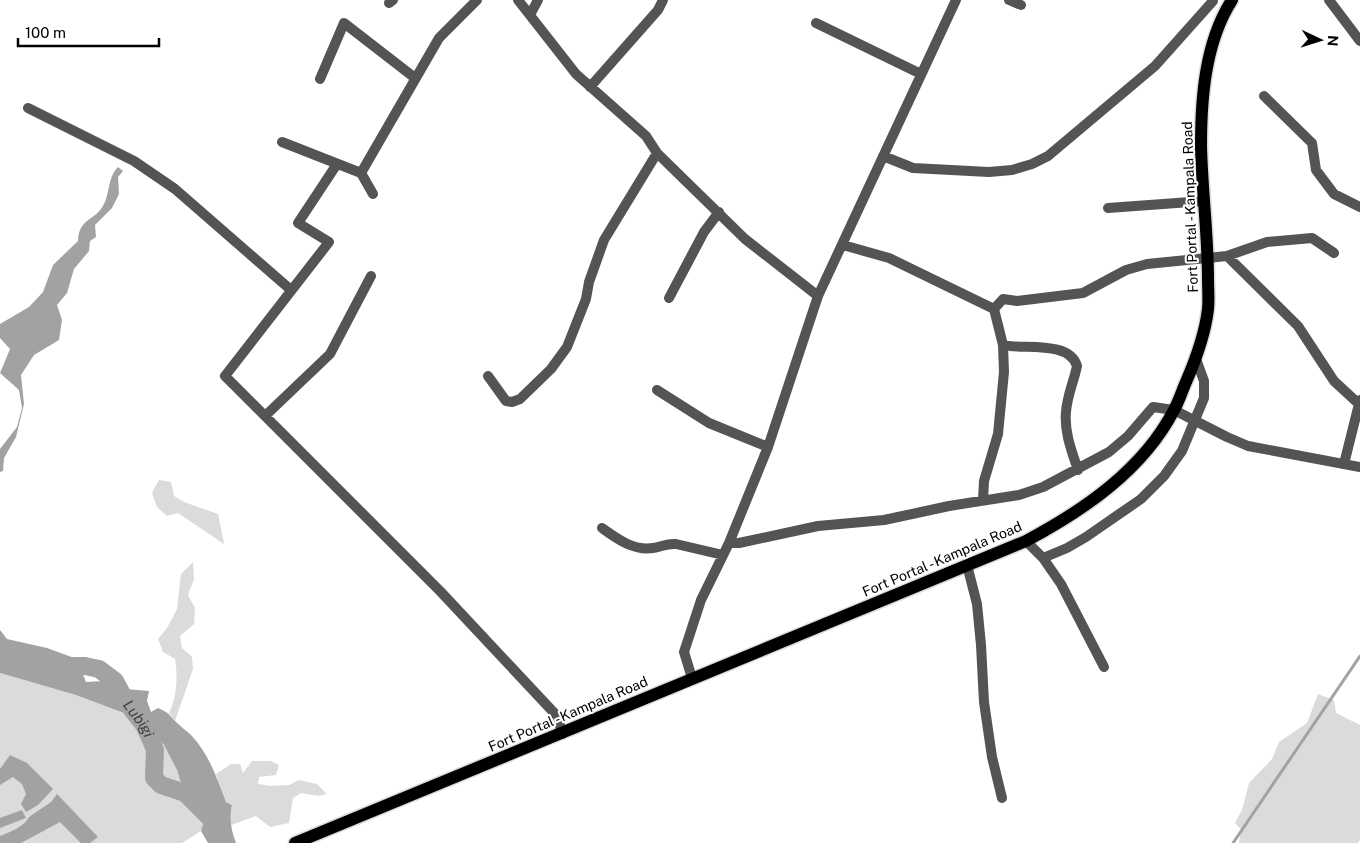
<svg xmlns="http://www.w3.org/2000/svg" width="1360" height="843" viewBox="0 0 1360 843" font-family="'Public Sans',sans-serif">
<rect width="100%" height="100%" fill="#fff"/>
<path fill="#dbdbdb" d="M159,480L171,482L174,496L184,502L218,514L224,544L178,513L167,516L157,507L152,493Z
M193,562L194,579L188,595L195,608L194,624L180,636L182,648L192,657L193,669L175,721L169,713C177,697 178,676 175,659L163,652L158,639L167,628L177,609L181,574Z
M0,673L76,695L132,716L149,729L164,745L177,770L184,794L204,821L201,831L182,843H0Z
M1318,694L1334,700L1336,713L1360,725V840L1358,843H1239L1241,829L1235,823L1242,810L1249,783L1272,759L1279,742L1307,723Z
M252,761H271L279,765L276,775L259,777L258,784L271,786L289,785L299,780L317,784L327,794L318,796L301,793L293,798L289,823L270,827L256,816L231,825L230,816L232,805L226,802L216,774L231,764H240L243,773Z"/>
<path fill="#a2a2a2" d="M118,167L123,171L118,177L119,194L112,208L95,225L96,237L90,241L89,251L74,269L67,293L57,305L62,320L59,340L34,355L21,375L24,404L16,437L4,458L3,471L0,472V449L17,427L22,408L19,390L0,373L10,349L0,338V324L29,307L43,292L53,265L78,241C79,217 95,222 104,204C110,192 108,177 118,167Z
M0,630L7,639L47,648L77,659L86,682L103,681L125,689L149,691L147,701L151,712L158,708C171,714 168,714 176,722C181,727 187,731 191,735C209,754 217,778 226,802L232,805C229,819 231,830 236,843H208L201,831L204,821L184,794L177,770L164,745L149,729L132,716L76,695L0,673Z
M10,755L27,763L53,789L38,805L26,812L21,804L26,794L22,784L13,777L0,785V769Z
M57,794L98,837L90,843H81L60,822L21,843H0V836C10,832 24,827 29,817L51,802Z
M22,810L26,818L0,828V818Z"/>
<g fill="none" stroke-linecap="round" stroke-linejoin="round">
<path stroke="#a2a2a2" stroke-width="3" d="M1233,843L1360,656"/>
<path stroke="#a2a2a2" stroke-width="18" id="s1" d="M56,666H85L99,669L115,681L127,703L144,725L151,740L155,750L154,778L161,785L185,793L218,826L226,843"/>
<defs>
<path id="primary" d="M295,843L1026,541C1084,510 1143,470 1174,410C1179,401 1182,391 1186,382C1196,359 1205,335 1208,309C1209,299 1208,289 1208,279C1208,235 1202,191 1201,146C1201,98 1205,42 1232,0"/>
</defs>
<use href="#primary" stroke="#dbdbdb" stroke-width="15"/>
<path stroke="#545454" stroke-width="10" d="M518,0L576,74L646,136L657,153L745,239L818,296
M1009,0L1021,5
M1329,0L1360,41
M389,3L393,0
M530,15L538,0
M816,23L921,74
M320,79L344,23L415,78
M590,87L658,10L663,0
M1264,96L1312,143L1316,170L1334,194L1360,207
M28,108L134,161L175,189L291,290
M282,142L361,173L373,194
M883,156L913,168L989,172L1012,170L1032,164L1048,156L1155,66L1213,1
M337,164L298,223L329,242L225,376L440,591L558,717L562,734
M361,173L439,38L477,0
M1108,208L1204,201
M843,245L889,258L994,309L1003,345C1023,350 1069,340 1077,366C1074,381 1067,396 1066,412C1064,432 1072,452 1078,470
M1227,256L1298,326L1334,381L1359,404
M669,298L704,232L719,212
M994,309L1003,299L1017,301L1083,293L1126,270L1147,264L1227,256L1267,242L1312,238L1334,253
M488,376L506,401L512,402L520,399L551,369L567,347L586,299L589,282L604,240L657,153
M657,390L709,423L768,447
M265,416L330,354L371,276
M1344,464L1360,400
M983,500L984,481L998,434L1004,372L1003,345
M602,528C616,538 633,551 653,548C661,547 667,543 676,544L723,555
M1026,541L1043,558L1061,584L1104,667
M729,543H739L818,526L884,520L949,506L1019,495L1043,487L1109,452L1128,436L1153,407L1174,410
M1043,558L1067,548L1086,537L1141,499L1164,476L1182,451L1204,398V381L1196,359
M967,565L977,604L981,645L984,702L992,757L1002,798
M692,678L684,652L701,600L729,543L768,447L818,296L956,0"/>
<path stroke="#545454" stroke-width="10" d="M1174,410L1227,437L1248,446L1360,467"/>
<use href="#primary" stroke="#000" stroke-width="12"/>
</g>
<g text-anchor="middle" stroke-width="4" stroke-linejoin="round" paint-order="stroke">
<g font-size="14" fill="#000" stroke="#fff">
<text transform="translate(1190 207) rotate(-92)" y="5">Fort Portal - Kampala Road</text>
<text transform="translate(942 559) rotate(-23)" y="5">Fort Portal - Kampala Road</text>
<text transform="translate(568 714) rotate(-23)" y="5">Fort Portal - Kampala Road</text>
</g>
<g font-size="15" font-style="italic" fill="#434343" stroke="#fff">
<text dy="5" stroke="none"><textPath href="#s1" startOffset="108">Lubigi</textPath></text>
</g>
</g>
<g transform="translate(1320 40) rotate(94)" stroke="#ffffff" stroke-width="4" paint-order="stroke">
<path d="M0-4L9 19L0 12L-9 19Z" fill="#000000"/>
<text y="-8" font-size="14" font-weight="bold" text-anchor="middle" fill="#000000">N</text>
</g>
<path d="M18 38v8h141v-8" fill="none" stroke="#000000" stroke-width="2.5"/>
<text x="25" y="38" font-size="15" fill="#000000" stroke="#ffffff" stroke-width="4" paint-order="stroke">100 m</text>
</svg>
